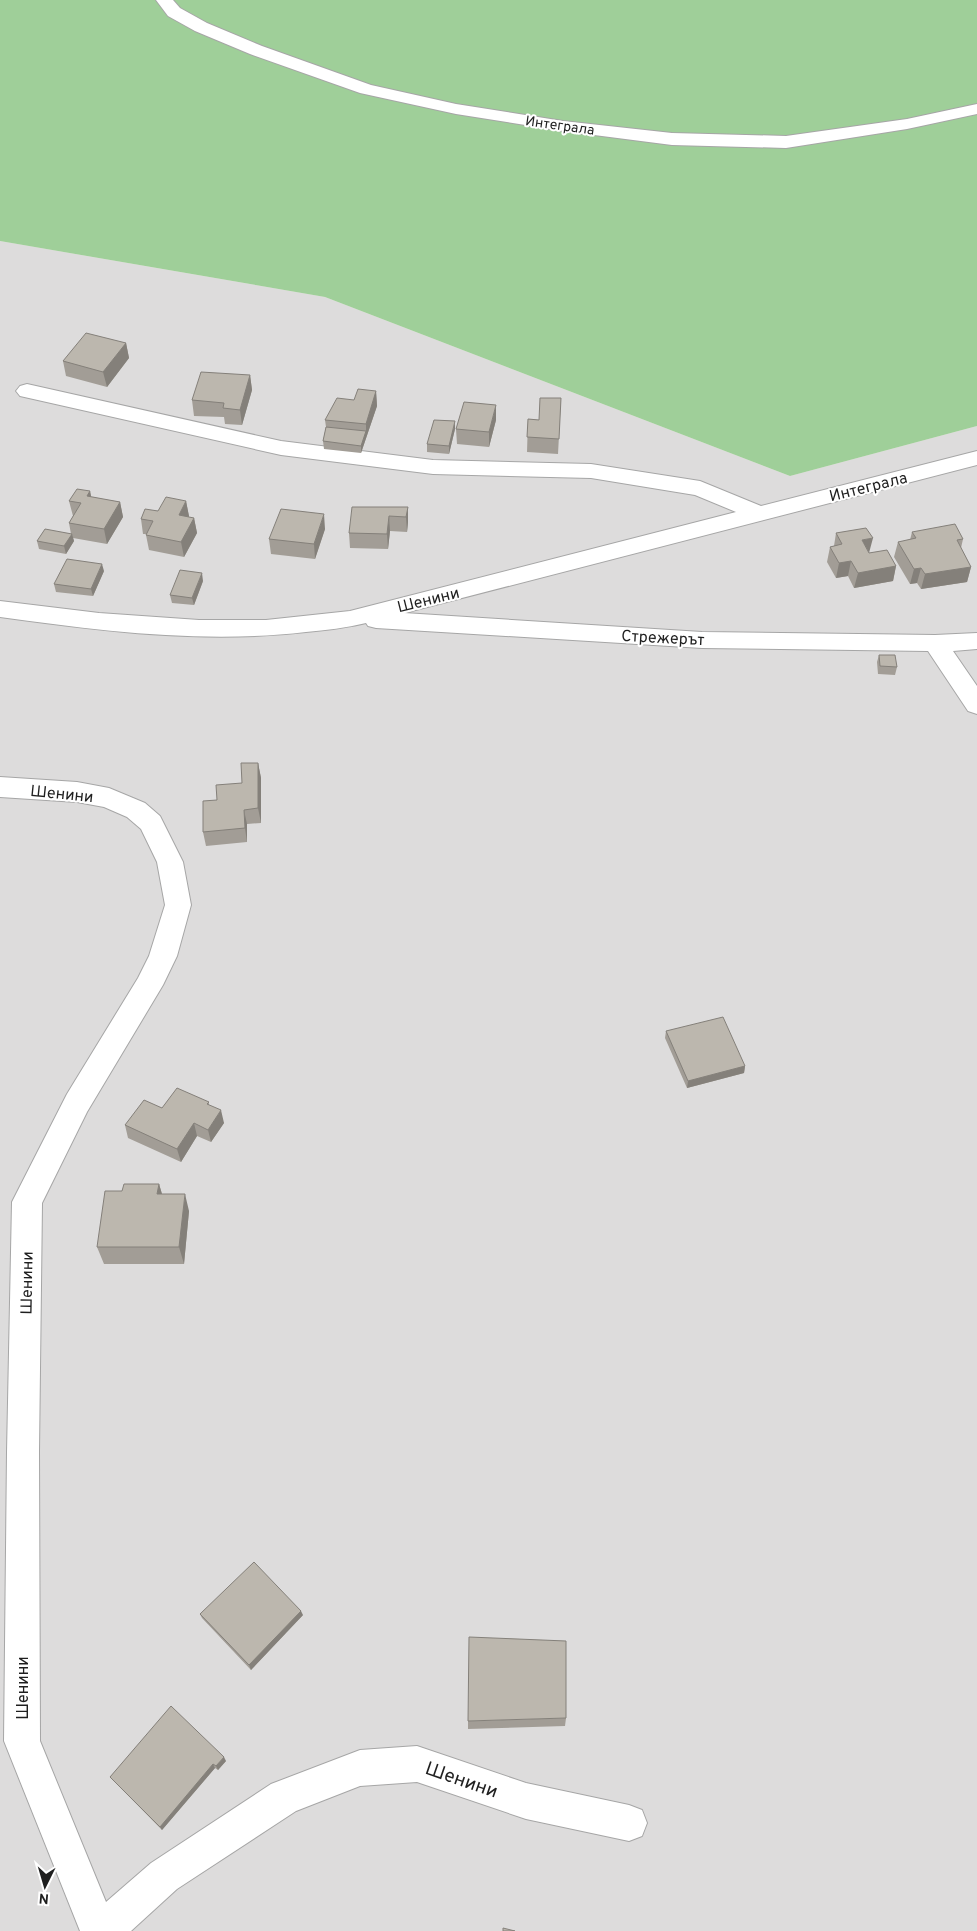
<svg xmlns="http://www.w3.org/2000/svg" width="977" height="1931" viewBox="0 0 977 1931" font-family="Overpass,sans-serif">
<rect width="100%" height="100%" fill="#f0eee5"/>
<path fill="#dddcdc" d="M0,241L325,297L790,476L977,426V1931H0Z"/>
<path fill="#9fcf99" d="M0,0H977V426L790,476L325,297L0,241Z"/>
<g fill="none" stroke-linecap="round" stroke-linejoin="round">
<defs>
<path id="minor" d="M156,0H173L180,8L207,23L262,46L371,85L456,104L563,121L672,133L786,136L907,119L977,104V114L907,129L786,148L672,145L563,131L456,114L360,93L250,54L195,31L168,16Z
M27,384L281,441L433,460L591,464L700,481L761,506L977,451V465L404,613L702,632L935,635L977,633V649L953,651L977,686V714L968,711L928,651L702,648L376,628L368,626L366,623C346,628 326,630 306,632C204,644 101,631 0,617V601L99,613L199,620H266L350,611L736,512L695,495L591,478L433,474L281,455L20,396L16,391L20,386Z
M0,777L77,782L109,788L145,803L160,816L183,862L191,905L177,956L163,985L87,1112L42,1203L39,1452L40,1741L106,1902L151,1863L271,1784L360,1750L417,1746L526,1783L629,1805L642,1810L647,1823L642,1836L629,1841L526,1819L417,1782L360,1786L296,1811L177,1889L131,1931H80L4,1741L7,1452L12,1202L67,1094L138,978L149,956L165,905L157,862L141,829L127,817L104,807L77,802L0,797Z"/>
</defs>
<use href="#minor" stroke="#a6a6a6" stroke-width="2"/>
<use href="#minor" fill="#fff" fill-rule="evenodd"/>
</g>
<path fill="#a29d96" d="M126,343L129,358L107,387L66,376L63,361Z
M250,375L252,390L242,425L225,424L224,417L194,416L192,400Z
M376,391L377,406L361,453L324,449L323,441L326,427L325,420L354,400Z
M561,398L558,454L527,452L528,419L539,420Z
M496,420L489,447L457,444L456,429Z
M455,429L449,454L427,452V444Z
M90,491L91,497L120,502L123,517L107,544L73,538L74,541L66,554L39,549L37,541L71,534L69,523L73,516L69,501Z
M186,501L189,517L194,518L197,533L184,557L149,550L146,535L147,534H143L141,519Z
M408,507V522L407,532L390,531L388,549L350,548L349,533Z
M325,529L315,559L271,554L269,539Z
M912,532L963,539L961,548L971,567L967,582L921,589L917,583L910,584L894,557L898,542L910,540Z
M836,533L869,553L896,566L893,581L854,588L848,576L836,578L827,562L830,547L834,546Z
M104,571L93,596L56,592L54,584Z
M203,581L194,605L172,603L170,595Z
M879,655L897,667L895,675L878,674L877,662Z
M258,763L261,778V823L247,824V842L206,846L203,832L217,800L242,783Z
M666,1031L745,1066L744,1073L687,1088L665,1038Z
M209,1102V1105L224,1123L211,1142L197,1136L181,1162L128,1138L125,1125L162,1108Z
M159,1184L162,1194L189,1211L184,1264H104L97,1247L122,1191Z
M200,1614L303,1615L251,1670L202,1618Z
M566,1718L565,1726L468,1729V1721Z
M226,1761L218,1770L215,1768L162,1830L110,1777Z"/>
<path fill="#84807a" d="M126,343L129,358L107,387L103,372Z
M250,375L252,390L242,425L240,410Z
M376,391L377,406L361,453V446L366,431V424Z
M496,405V420L489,447V432Z
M455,421V429L449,454V446Z
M90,491L93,506L87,496Z
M186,501L189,516L182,530L179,515Z
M120,502L123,517L107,544L104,529Z
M408,507V522L407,532L406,517Z
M324,514L325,529L315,559L314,544Z
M389,516L390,531L388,549L387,534Z
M194,518L197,533L184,557L181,542Z
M72,534L74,541L66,554L64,546Z
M873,538L869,553L862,540Z
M851,561L848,576L836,578L839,563Z
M102,564L104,571L93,596L91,589Z
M896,566L893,581L854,588L858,573Z
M971,567L967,582L921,589L925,574Z
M921,568L917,583L910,584L914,569Z
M202,573L203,581L194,605L192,598Z
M258,763L261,778V823L258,808Z
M244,810L247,824V842L245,828Z
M745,1066L744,1073L687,1088L688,1081Z
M221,1110L224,1123L211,1142L208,1130Z
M194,1123L197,1136L181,1162L177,1149Z
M159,1184L164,1201L157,1194Z
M185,1194L189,1211L184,1264L179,1247Z
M301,1611L303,1615L251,1670L249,1665Z
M224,1757L226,1761L218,1770L216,1766Z
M213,1764L215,1768L162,1830L160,1827Z"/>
<path fill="#bcb7ae" stroke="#84807a" d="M86,333L126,343L103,372L63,361Z
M201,372L250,375L240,410L223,408L224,403L192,400Z
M358,389L376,391L366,424L325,420L337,398L354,400Z
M540,398H561L559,439L527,437L528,419L539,420Z
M464,402L496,405L489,432L456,429Z
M434,420L455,421L449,446L427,444Z
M326,427L366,431L361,446L323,441Z
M77,489L90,491L87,496L120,502L104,529L69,523L81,503L69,501Z
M166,497L186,501L179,515L194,518L181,542L146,535L153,521L141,519L145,509L158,511Z
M352,507H408L406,517L389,516L387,534L349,533Z
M281,509L324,514L314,544L269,539Z
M955,524L963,539L957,540L971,567L925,574L921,568L914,569L898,542L916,538L912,532Z
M866,528L873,538L862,540L869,553L887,550L896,566L858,573L851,561L839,563L830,547L842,544L836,533Z
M45,529L72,534L64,546L37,541Z
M67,559L102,564L91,589L54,584Z
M180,570L202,573L192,598L170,595Z
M879,655H895L897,667L880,666Z
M241,763H258V808L244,810L245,828L203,832V801L217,800L216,785L242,783Z
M723,1017L745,1066L688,1081L666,1031Z
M177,1088L209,1102L207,1104L221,1110L208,1130L194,1123L177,1149L125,1125L144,1100L162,1108Z
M124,1184H159L157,1194H185L179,1247H97L105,1191H122Z
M254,1562L301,1611L249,1665L200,1614Z
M469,1637L566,1641V1718L468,1721Z
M171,1706L224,1757L216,1766L213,1764L160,1827L110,1777Z
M503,1928L515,1931H503Z"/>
<g text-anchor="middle" stroke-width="4" stroke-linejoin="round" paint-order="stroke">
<g font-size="14" fill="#1f1f1f" stroke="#fff">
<text transform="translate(560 125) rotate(8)" y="5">Интеграла</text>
</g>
<g font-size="16" fill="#1f1f1f" stroke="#fff">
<text transform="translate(868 486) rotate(-14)" y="6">Интеграла</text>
<text transform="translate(428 599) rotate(-14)" y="6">Шенини</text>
<text transform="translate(663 637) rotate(3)" y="6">Стрежерът</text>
<text transform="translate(62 793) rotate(6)" y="6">Шенини</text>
<text transform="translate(26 1283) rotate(-89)" y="6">Шенини</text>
<text transform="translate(22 1688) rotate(-90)" y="6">Шенини</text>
</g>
<g font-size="19" fill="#1f1f1f" stroke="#fff">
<text transform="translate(462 1779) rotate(19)" y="7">Шенини</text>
</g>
</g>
<g transform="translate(45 1886) rotate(185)" stroke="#ffffff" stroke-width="4" paint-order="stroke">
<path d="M0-4L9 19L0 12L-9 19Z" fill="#1f1f1f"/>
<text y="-8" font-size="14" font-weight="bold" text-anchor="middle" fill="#1f1f1f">N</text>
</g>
</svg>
